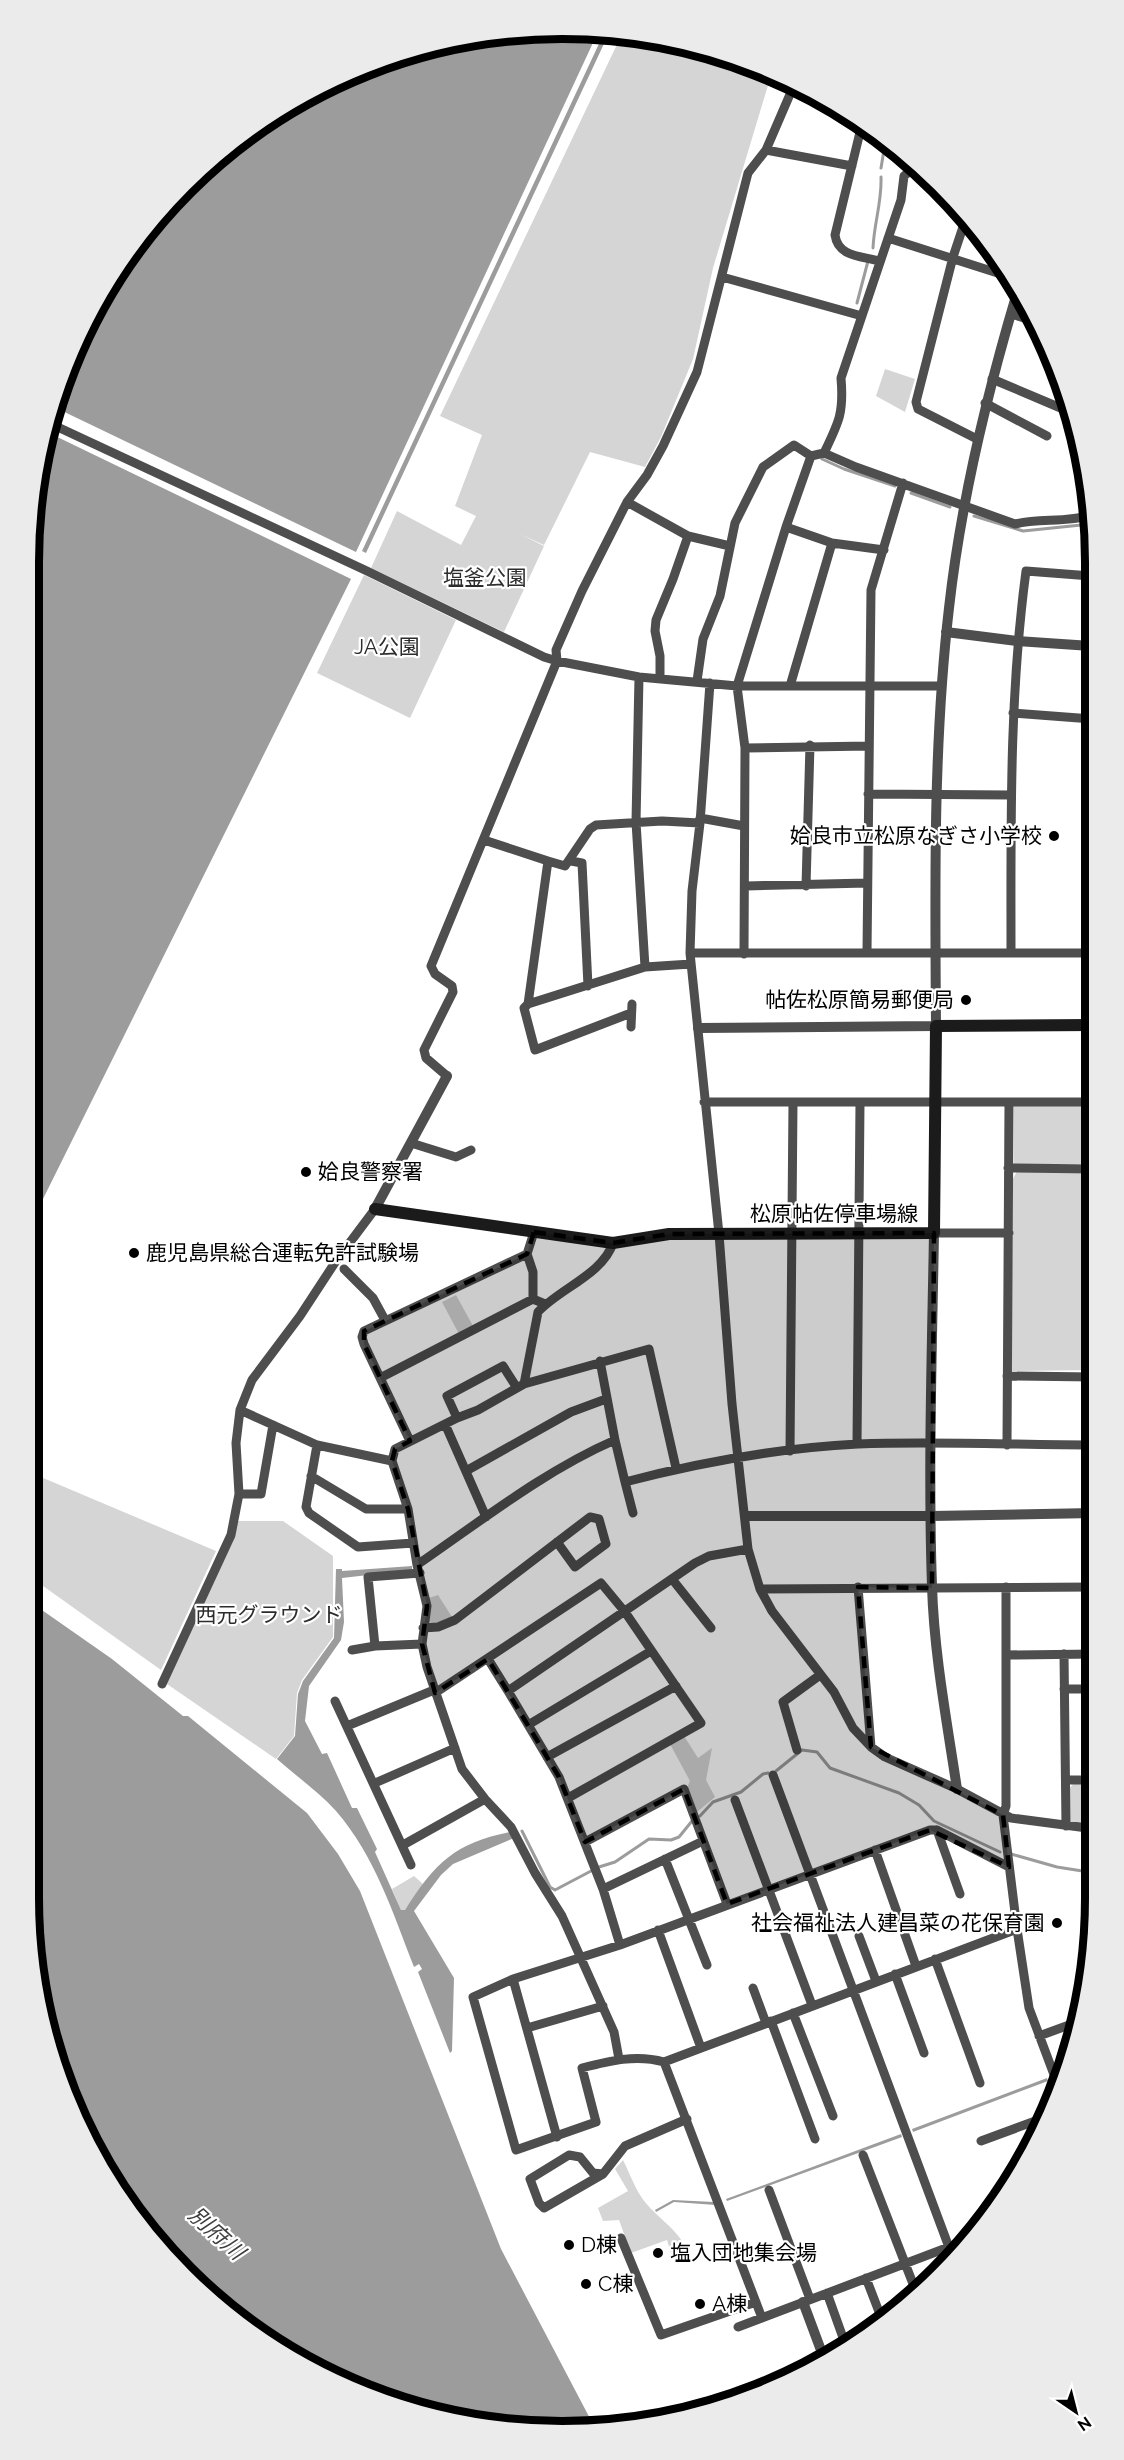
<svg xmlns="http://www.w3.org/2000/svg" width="1124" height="2460" viewBox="0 0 1124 2460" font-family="Raleway,'Noto Sans JP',sans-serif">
<rect width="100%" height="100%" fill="#fff"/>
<path fill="#d5d5d5" d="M622,34L666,39L772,72L713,268L693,359L661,437L645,467L590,452L544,545L520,534L544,546L504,632L371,568L397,511L461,545L476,516L455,506L482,435L440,416Z
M885,369L915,379L905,412L876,396Z
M364,575L456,620L410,718L317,673Z
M1093,1105V1164L1014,1165V1106Z
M1017,1171L1093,1172L1094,1370L1011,1371L1013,1179Z
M456,1295L473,1326L459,1334L442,1302Z
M29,1472L216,1551L161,1670L29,1576Z
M237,1521H283L333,1556V1637L302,1680L297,1693L294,1736L276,1759L167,1684L174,1663Z
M438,1595L452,1617L433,1624L428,1621L429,1598Z
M684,1736L698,1758L712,1748L706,1780L715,1797L697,1812L687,1788L690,1781L670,1744Z
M1073,1784H1095V1825L1070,1823L1069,1789Z
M414,1876L423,1884L405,1910H401L392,1889Z
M623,2160C629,2172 634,2186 642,2198C655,2217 680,2230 687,2251L672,2257L667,2240L631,2253L619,2220L603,2221L598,2208L628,2191L615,2169Z"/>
<path fill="#9c9c9c" d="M562,29L598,32L356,552L54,407L69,358L118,266L185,185L265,119L358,69L390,59L458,39Z
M604,33H609L366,553L362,551Z
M47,432L351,579L37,1211L29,1215V562L39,458Z
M412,1566V1570L342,1578L344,1622L341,1640L309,1686L305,1721L322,1754L327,1753L352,1808H357L377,1849L375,1852L401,1910H405C435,1863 455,1843 510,1832L514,1838L453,1864L441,1875L414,1911L454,1978L452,2051L450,2053L418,1972L422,1969L419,1964L414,1967C393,1913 375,1856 336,1811C319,1792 296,1776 277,1759L295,1736L298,1694L303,1681L334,1638L336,1569H342V1571Z
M29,1601L112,1659L183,1716H188L307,1813L338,1854L360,1891L501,2249L595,2428L562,2431L458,2421L296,2360L161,2249L100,2164L57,2070L29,1898Z
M1047,2078L1048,2081L913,2132L912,2129Z
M901,2134L902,2137L727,2201L726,2199Z
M673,2200L714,2202L716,2205L674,2202L656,2212L655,2210Z"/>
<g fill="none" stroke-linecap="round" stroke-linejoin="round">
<path stroke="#9c9c9c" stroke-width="3" d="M881,168L886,138
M873,248C874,223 882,202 881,177
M857,303L868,261
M822,459L844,469L895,486
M911,493L950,507
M974,516L1023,531L1091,524
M776,1771L802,1750L817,1752L830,1768L899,1793L919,1805L934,1821L1000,1852
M700,1816L713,1802L741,1792L763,1774L768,1773
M522,1831L550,1887L555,1890L591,1871
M1011,1854L1057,1867L1095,1873
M599,1867L615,1862L649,1839L671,1840L679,1837L692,1821"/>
<path stroke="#4e4e4e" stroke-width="9" d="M862,124L835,235C838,257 861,256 879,261
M766,150L852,166
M966,218L953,257L916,402L918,409L977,439
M888,238L1007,276
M722,277L862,316
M1011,314L1034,321
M992,379L1063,409
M985,403L1047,436
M49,423L367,571L544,657L557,661L639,677L737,686H941
M824,453C839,422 844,413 841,378L901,200L904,176L915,167
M627,502L688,536
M786,527L832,543L884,550
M639,677L636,822L645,967
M660,678V656L655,631L656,620L673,579L688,536L730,546
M697,681L703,639L720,596L735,523L763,467L794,445L811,456
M710,683L700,823L692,891L690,953L719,1234L732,1404L748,1549L760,1589L772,1611L834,1692L853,1728L871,1747L885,1757L957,1789L1011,1818L1095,1829
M790,686L832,543
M1013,713L1092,719
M745,748L869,746
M868,794L1011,795
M700,818L744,826
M484,840L548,861
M571,861L582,863L588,986
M746,886L867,883
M806,886L810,745
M867,952L871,590L903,483
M690,953H1092
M1011,953C1011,825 1009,698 1026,571L1091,576
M744,954L745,748L737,686L786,527L811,456L824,453L856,467L1015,524C1040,518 1066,523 1091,515
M691,964L645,967L528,1004L548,861L565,866L590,829L596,825L662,821L700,823
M528,1004L524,1008L535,1050L631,1013
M631,1027L632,1004
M447,1076L426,1058L424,1050L453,992L452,986L435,974L431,966L557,661L556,650L582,591L627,502L647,475L663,446L697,372L748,173L766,150L794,85
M704,1102H1093
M411,1143L456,1157L471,1150
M1008,1168L1093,1169
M934,1233H1009
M527,1254L533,1272V1299
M344,1269L373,1298L385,1320
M600,1361L615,1440
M1007,1376L1094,1377
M380,1378L533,1299L545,1304
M524,1384L538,1312C559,1289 603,1274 613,1243
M240,1410L317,1445L392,1461
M457,1418L447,1396L503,1366L517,1388
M445,1424L486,1517
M410,1441L364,1344L362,1337L364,1331L527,1254L534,1232
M857,1444L860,1102
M317,1445L306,1507L309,1513L358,1547L413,1543
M1007,1445L1009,1103
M790,1451L793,1102
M466,1471L571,1412L606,1399
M311,1476L366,1509H408
M625,1482L633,1513
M239,1494H261L273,1425
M417,1565L408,1509L392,1461L395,1449L457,1418L478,1410L524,1384L649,1349L676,1468
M420,1573L368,1577L375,1646L422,1644
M672,1579L711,1628
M858,1587L871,1747
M1006,1587V1806L1003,1815L1017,1929L1029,2008L1059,2088
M760,1589L1094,1587
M423,1628L438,1627L455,1620L590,1517L599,1519L606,1544L575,1567L557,1542
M352,1650L375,1646
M1064,1654L1066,1826
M1007,1655L1095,1654
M488,1659L508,1691
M162,1684L231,1535L239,1494L236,1443L240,1410L252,1380L300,1316L336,1261L375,1209
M1064,1689H1095
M435,1693L601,1583L625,1612L701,1723L568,1798
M335,1701L411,1865
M528,1725L651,1651
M347,1726L434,1690
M797,1750L783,1702L820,1675
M547,1757L676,1686
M773,1775L953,2258
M1066,1780H1095
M375,1783L455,1748
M735,1800L812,2005
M937,1830L960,1894
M585,1842L684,1789L727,1904
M403,1845L485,1799
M875,1850L916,1966
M665,1859L707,1965
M1009,1867L937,1830H930L620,1945L513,1979L473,1997L516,2150L596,2122L582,2068C609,2061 636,2054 664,2062L1017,1929
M603,1889L703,1841
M658,1930L701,2048
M859,1936L876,1981
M620,1945L603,1889L559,1777L508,1691L695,1563L709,1556L748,1549
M935,1959L980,2083
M895,1974L924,2053
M513,1979L557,2137
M753,1988L766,2023
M793,2013L833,2116
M771,2021L815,2139
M527,2028L603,2006
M1039,2036L1080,2021
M619,2059L614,2032L562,1916L535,1873L511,1827L485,1799L462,1769L427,1667L422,1644L427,1606L417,1565C481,1521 544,1471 615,1440L625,1482C701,1462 779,1448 858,1444C936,1441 1016,1445 1094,1445
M664,2062L762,2318
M981,2141L1046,2117
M863,2155L915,2289
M603,2174L593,2173L580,2157L569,2155L530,2179L539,2203L544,2208L603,2174L625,2146L687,2119
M769,2190L810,2299
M621,2238L661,2335L756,2302
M866,2278L881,2317
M827,2293L846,2346
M738,2327L970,2239"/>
<path stroke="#4e4e4e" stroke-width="10" d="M946,632L1017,641L1091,646
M698,1028L936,1026C935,887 933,746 949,608C961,500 986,397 1017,293
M375,1209L447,1076
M934,1233C932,1350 928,1469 932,1586C934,1654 947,1722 957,1789
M746,1516H932L1094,1513
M803,2302L825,2361"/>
<path stroke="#1b1b1b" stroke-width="12" d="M375,1209L613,1243L669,1234L934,1233L936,1026L1093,1025"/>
</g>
<path fill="#000" fill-opacity="0.2" stroke="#000" stroke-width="4.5" stroke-dasharray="12 8" stroke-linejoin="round" d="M534,1232L613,1243L669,1234L934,1233L932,1588L858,1587L871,1747L1003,1815L1009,1867L930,1830L727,1904L684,1789L585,1842L559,1777L488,1659L435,1693L422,1644L427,1606L408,1509L392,1461L395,1449L410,1441L364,1344V1331L527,1254Z"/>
<g fill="#000" stroke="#fff" stroke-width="2">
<circle cx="1054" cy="836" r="6"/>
<circle cx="966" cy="1000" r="6"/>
<circle cx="306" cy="1172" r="6"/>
<circle cx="134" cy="1253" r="6"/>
<circle cx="1057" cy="1923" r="6"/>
<circle cx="569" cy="2245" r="6"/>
<circle cx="658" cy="2253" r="6"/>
<circle cx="586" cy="2284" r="6"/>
<circle cx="700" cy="2304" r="6"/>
</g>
<g text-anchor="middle" stroke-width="4.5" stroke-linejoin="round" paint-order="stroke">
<g font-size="21" fill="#2c2c2c" stroke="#fff">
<text x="485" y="585">塩釜公園</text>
<text x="387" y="654">JA公園</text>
<text x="269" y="1622">西元グラウンド</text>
</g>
<g font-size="21" fill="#000" stroke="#fff" text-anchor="start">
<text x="1042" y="843" text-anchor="end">姶良市立松原なぎさ小学校</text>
<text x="954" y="1007" text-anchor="end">帖佐松原簡易郵便局</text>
<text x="318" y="1179">姶良警察署</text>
<text x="146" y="1260">鹿児島県総合運転免許試験場</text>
<text x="1045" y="1930" text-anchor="end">社会福祉法人建昌菜の花保育園</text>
<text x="581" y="2252">D棟</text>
<text x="670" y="2260">塩入団地集会場</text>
<text x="598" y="2291">C棟</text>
<text x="712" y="2311">A棟</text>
</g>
<g font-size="21" fill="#000" stroke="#fff">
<text x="834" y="1221">松原帖佐停車場線</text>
</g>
<g font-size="22" font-style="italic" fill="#3d3d3d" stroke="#fff">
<text transform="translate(217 2233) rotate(42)" y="8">別府川</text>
</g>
</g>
<path d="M0 0H1124V2460H0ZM562 39H562A523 523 0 0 1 1085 562V1898A523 523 0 0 1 562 2421H562A523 523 0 0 1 39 1898V562A523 523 0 0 1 562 39Z" fill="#ebebeb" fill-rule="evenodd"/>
<path fill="none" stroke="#000" stroke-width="8" d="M562 39H562A523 523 0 0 1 1085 562V1898A523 523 0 0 1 562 2421H562A523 523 0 0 1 39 1898V562A523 523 0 0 1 562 39Z"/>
<g transform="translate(1076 2412) rotate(145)" stroke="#ffffff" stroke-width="4.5" paint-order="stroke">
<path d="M0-4.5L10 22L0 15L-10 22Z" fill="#000000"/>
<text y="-9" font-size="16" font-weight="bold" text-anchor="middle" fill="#000000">N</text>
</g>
</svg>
